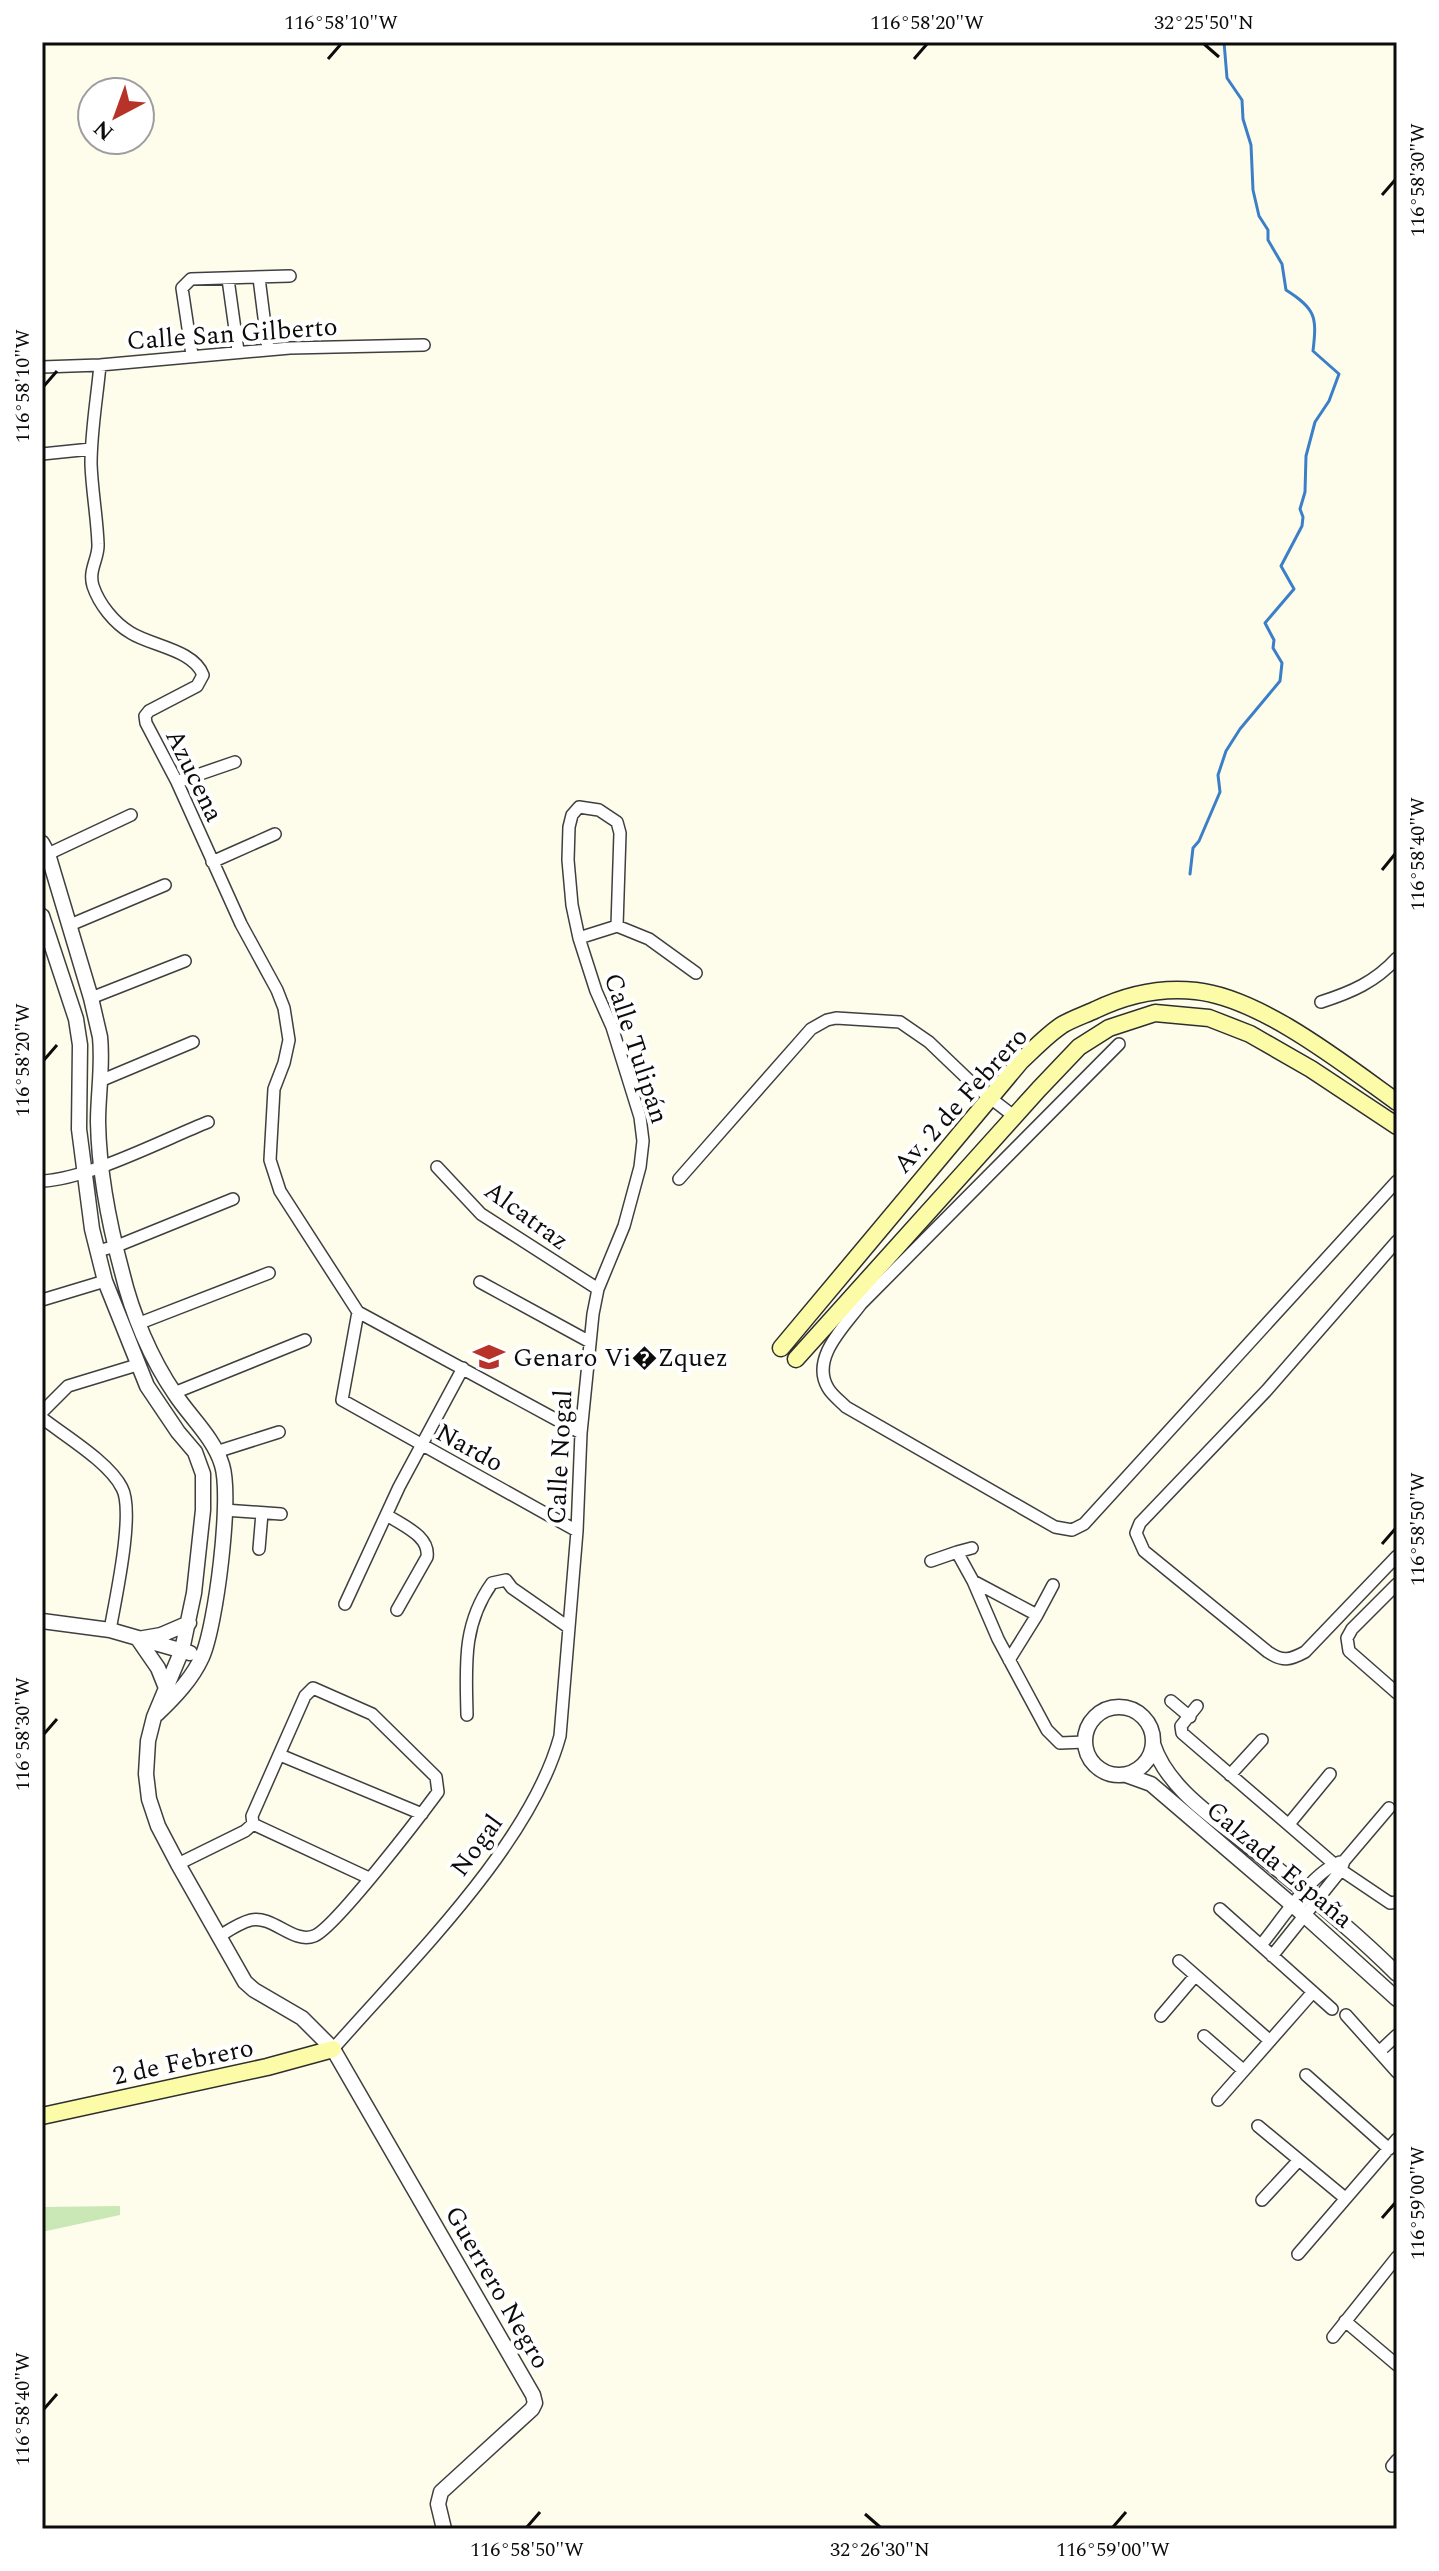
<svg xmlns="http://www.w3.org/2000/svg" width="1439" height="2571" viewBox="0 0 1439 2571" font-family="Spectral,serif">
<rect width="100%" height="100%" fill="#fefdeb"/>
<path fill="#cae7b6" d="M120,2206V2215L42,2232V2207Z"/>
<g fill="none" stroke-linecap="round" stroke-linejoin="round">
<path stroke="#3b7fc9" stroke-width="3" d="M1190,874L1193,848L1199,841L1220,792L1218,775L1226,751L1240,729L1280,681L1282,663L1273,648L1274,640L1265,623L1294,589L1281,566L1302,526L1303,517L1300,509L1305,492L1306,456L1315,422L1329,401L1339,374L1313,351C1317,317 1316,309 1286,290L1282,264L1268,240V230L1259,216L1253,190L1251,145L1243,119L1242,100L1227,78L1224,42"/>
<defs>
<path id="minor" d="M259,278L268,349
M228,279L238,351
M192,355L182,288L191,279L290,276
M100,365C97,398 91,431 91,464C92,491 97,517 98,544C99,558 88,570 93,586C99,604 114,623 131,633C152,646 194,650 203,675L197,686L149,711L145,716L146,723L177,782L241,924L277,990L284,1008L289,1040L284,1063L274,1089L270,1160L280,1191L358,1312L581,1433
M42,367L100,365L290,348L424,345
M42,454L91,449
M177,782L235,762
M48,854L131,815
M212,862L275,834
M70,925L165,885
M579,938L617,926L649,939L696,973
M91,998L185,961
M1321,1002C1352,992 1375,982 1397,958
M1119,1044L861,1304C845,1326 810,1358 828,1388C832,1395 840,1401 846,1407L1055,1527L1072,1530L1084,1524L1397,1181
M100,1081L193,1042
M437,1167L481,1214L598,1289
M679,1179L811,1029L827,1020L836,1018L900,1022L929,1042L976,1087L1015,1117
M42,1181C88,1179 163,1140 208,1122
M1397,1241L1267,1390L1140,1523L1136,1533L1144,1551L1268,1652C1283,1662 1290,1660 1305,1652L1397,1556
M97,1251L117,1246L233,1199
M480,1282L590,1342
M42,1300L105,1281
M358,1312L342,1400L577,1531
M140,1323L269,1273
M174,1393L305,1340
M42,1412L68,1386L137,1365
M42,1418C65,1436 109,1462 122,1488C135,1512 115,1601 110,1630
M216,1452L279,1432
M224,1510L281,1514
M387,1515C403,1526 430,1536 427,1557L397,1610
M259,1549L262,1513
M957,1552L972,1548
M931,1561L957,1552L973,1581L998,1639L1047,1730L1060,1743L1085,1742
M973,1581L1037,1615L1009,1660
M1397,1584L1352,1629L1347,1638L1349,1651L1397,1693
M345,1604L399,1487L463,1368
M1037,1615L1053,1585
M1171,1701L1190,1717
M1197,1706L1181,1726L1182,1733L1341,1870L1390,1903L1397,1902
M467,1715C466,1666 462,1625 492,1583L506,1580L512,1588L568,1627
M280,1755L422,1814
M1230,1775L1262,1740
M253,1824L369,1878
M1289,1824L1330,1774
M178,1864L245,1831L253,1824
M1220,1909L1332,2009
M218,1937C228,1931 239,1923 251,1920C273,1915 293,1944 314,1936C334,1929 421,1815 438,1792L436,1777L372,1714L313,1688L305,1696L252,1816L253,1824
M1261,1945C1281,1921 1311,1873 1340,1862
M1272,1956L1341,1870L1344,1861L1389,1808
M1179,1961L1269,2040
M1346,2015L1397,2072
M1161,2016L1195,1976
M1204,2036L1243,2070
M333,2049C408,1963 530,1846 560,1736L577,1531L581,1433L593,1314L598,1289L624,1226L640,1167L643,1141L640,1117L612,1027L596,991L579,938L572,905L568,860L569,827L572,815L579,807L599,810L617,822L620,833L617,926
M1380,2051L1397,2035
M1388,2060L1397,2052
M1306,2075L1389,2149
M1218,2100L1313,1992
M1258,2126L1345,2198
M1262,2200L1299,2160
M1298,2254L1397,2139
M1345,2321L1397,2365
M1333,2337L1397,2257
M1392,2466L1397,2460"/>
<path id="tertiary" d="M42,843L48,854L91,998L100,1037C103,1066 98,1094 98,1122C99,1173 109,1224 122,1272C132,1314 151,1359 175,1394C190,1417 214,1438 222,1465C232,1497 216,1626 202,1657C192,1679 175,1697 157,1714
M42,916L76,1019L80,1045L79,1129L92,1229L105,1281L147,1386L178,1432L195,1452L203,1474V1510L194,1593L182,1650L154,1717L148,1741L146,1774L149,1799L158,1826L178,1864L245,1982L254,1990L302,2018L333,2049L533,2395L535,2403L532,2409L441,2492L438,2504L444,2529
M42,1621L110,1630L190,1653
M166,1688L158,1668L138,1639L161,1635L189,1623
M1085 1741a34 34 0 1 1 68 0a34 34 0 1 1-68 0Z
M1153,1744C1168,1791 1221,1822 1258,1853C1305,1892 1354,1931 1397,1974
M1126,1775L1151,1784L1304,1915L1397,1999"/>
<path id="secondary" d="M781,1348L1021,1061C1034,1049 1047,1035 1062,1025C1072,1019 1084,1015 1095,1010C1126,995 1161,987 1196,991C1261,998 1344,1064 1397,1102
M796,1359L1039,1089L1079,1047L1109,1028L1155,1013L1209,1018L1250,1034L1311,1069L1397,1126
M42,2116L267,2067L333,2049"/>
</defs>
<use href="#minor" stroke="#3f3f3f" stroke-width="14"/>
<use href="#tertiary" stroke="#3f3f3f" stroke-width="17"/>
<use href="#secondary" stroke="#2e2e2e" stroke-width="19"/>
<use href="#minor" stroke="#fff" stroke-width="11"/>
<use href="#tertiary" stroke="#fff" stroke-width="14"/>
<use href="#secondary" stroke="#fcfca8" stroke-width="16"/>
</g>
<path fill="none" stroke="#0c0c0c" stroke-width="3" d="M1204,44L1219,57M328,59L341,44M914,59L927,44M1382,195L1395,180M44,386L57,371M1382,870L1395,854M44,1060L57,1045M1382,1544L1395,1529M44,1734L57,1719M1382,2218L1395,2203M44,2409L57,2394M865,2514L880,2527M527,2527L540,2512M1113,2527L1126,2512"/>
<defs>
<symbol id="school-bare" viewBox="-9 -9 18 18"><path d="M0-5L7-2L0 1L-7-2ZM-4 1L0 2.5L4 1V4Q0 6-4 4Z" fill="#b73329" stroke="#fff" stroke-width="2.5" paint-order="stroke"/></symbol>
</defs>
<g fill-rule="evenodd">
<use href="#school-bare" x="467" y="1335" width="44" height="44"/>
</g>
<g text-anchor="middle" stroke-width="8" stroke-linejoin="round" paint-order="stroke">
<g font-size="26" fill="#0c0c0c" stroke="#fff">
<text transform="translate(232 333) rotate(-4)" y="9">Calle San Gilberto</text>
<text transform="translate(195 775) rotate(64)" y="9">Azucena</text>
<text transform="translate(637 1048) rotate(72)" y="9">Calle Tulipán</text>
<text transform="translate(960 1100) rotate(-48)" y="9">Av. 2 de Febrero</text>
<text transform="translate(527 1215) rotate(36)" y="9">Alcatraz</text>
<text transform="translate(470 1447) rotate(29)" y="9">Nardo</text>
<text transform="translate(559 1457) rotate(-87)" y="9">Calle Nogal</text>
<text transform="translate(476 1845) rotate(-54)" y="9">Nogal</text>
<text transform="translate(1280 1864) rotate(40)" y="9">Calzada España</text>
<text transform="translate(183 2061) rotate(-12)" y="9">2 de Febrero</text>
<text transform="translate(498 2287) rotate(60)" y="9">Guerrero Negro</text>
</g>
<g font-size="26" fill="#0c0c0c" stroke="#fff" text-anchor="start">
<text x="513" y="1366">Genaro Vi�Zquez</text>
</g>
</g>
<rect width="1439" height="2571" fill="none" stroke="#ffffff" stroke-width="88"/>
<g transform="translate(116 116) rotate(221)"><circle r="38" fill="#ffffff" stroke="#9e9e9e" stroke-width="2"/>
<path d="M0-6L14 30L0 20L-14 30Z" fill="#b73329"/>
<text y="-12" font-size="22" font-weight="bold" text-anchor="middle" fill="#0c0c0c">N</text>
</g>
<rect x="44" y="44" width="1351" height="2483" fill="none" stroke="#0c0c0c" stroke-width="3"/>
<g font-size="20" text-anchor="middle" fill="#0c0c0c">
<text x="341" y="29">116°58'10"W</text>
<text x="927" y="29">116°58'20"W</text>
<text x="1204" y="29">32°25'50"N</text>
<text transform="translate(1417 180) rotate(-90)" y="7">116°58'30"W</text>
<text transform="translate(22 386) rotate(-90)" y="7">116°58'10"W</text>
<text transform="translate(1417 854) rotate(-90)" y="7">116°58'40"W</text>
<text transform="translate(22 1060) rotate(-90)" y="7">116°58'20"W</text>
<text transform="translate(1417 1529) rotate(-90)" y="7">116°58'50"W</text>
<text transform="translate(22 1734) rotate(-90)" y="7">116°58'30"W</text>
<text transform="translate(1417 2203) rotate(-90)" y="7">116°59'00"W</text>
<text transform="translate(22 2409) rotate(-90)" y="7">116°58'40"W</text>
<text x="527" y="2556">116°58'50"W</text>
<text x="880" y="2556">32°26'30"N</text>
<text x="1113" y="2556">116°59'00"W</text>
</g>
</svg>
